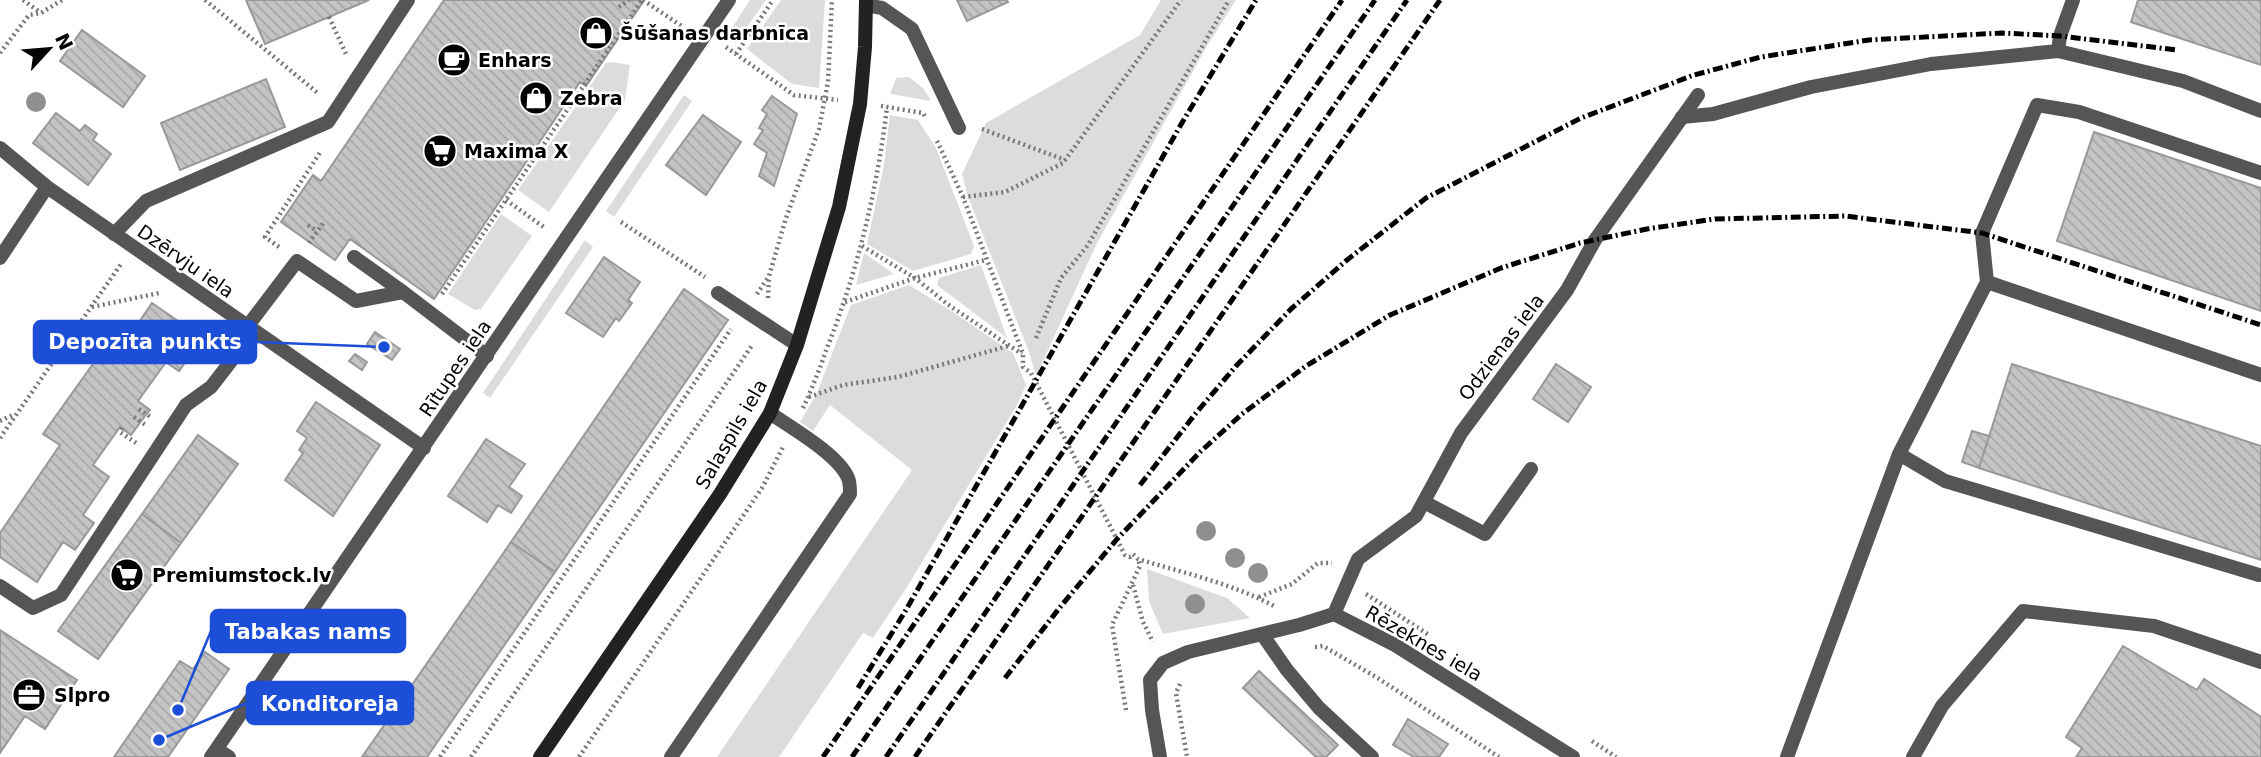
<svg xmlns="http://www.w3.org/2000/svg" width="2261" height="757" viewBox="0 0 2261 757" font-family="'DejaVu Sans',sans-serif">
<defs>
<pattern id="building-back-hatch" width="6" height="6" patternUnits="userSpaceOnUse" patternTransform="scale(1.75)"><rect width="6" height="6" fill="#c4c4c4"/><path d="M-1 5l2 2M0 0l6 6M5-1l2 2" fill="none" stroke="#a7a7a7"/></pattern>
</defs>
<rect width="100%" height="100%" fill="#fff"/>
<path fill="#dcdcdc" d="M750,0H766L736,43L726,37Z
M781,0H825L819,88L792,84L747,49Z
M1161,0H1236L1207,46L1097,243L1036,376L1029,352L968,197L962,174L986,123L1140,35Z
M612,62L630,65L625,100L549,212L518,190L606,63Z
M909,77L924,89L931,101L890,94L896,78Z
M684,95L692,101L614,217L606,211Z
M890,115L918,120L936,148L974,246L971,254L913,271L867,244L884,165Z
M501,214L532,236L481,309L475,310L448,294Z
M585,240L593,247L490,398L483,393Z
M864,253L894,274L856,285Z
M981,265L1007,338L937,285L939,278Z
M909,285L953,312L1013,353L1026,385L1017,405L907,587L873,638L863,633L779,757H717L912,470L830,405L813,431L800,422L816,395L851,305Z
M1147,569L1227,598L1250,618L1163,634L1149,601Z"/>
<path fill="url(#building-back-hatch)" stroke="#999" stroke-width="2" d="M246,0H369L265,44Z
M444,0H639L643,2L586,86L580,82L434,299L350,239L335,260L281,222L313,175L321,181Z
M957,0H1007L1008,2L967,21Z
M2138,0H2261V65L2131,22Z
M82,30L145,76L123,107L60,61Z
M266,79L285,127L180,170L161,123Z
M772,96L797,114L774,186L759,176L767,153L754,144L763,130L759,128L767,114L762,110Z
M56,113L80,131L85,125L97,134L93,140L111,154L88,185L33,143Z
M703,115L741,142L706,195L666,165Z
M2094,132L2261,188V311L2057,241Z
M604,257L640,282L628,300L632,303L619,321L616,318L603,337L566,313Z
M684,289L728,320L555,572L511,542Z
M152,303L197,334L199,343L179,371L129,337Z
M118,329L166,362L138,401L150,410L145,416L131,435L120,427L93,465L109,477L83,515L94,523L75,550L63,542L37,582L0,557V533L60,445L43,434Z
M375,332L400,349L392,360L367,344Z
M355,354L367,362L362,370L349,361Z
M1556,364L1591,387L1568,422L1533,399Z
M2012,364L2261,446V560L1979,468Z
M316,402L380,445L333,516L285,480L303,453L299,450L307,438L297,431Z
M1972,431L1989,436L1979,468L1962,462Z
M198,435L238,464L181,543L142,514Z
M486,439L525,464L509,487L522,496L511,513L498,505L487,522L448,496Z
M142,514L181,543L98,659L58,631Z
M511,542L555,572L427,757H362Z
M0,630L77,680L45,729L25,716L0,753Z
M2123,646L2197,690L2204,679L2261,717V757H2076L2082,748L2066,737Z
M205,652L229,669L168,757H114L180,661L193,669Z
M1259,671L1338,745L1326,757H1316L1243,688Z
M1408,719L1448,744L1439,757H1414L1393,745Z"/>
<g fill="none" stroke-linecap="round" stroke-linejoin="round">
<path stroke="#777" stroke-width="4.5" stroke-dasharray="2 3.5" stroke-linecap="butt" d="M23,0L41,13
M205,0L319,94
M643,0L683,27
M619,7L629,0
M329,17L346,54
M726,47L794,95L838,100
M0,53L29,15L41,13L62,0
M736,54L773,0
M881,106L923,113L925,117
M982,129L1065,160
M937,141L963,197L1023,354V367L1031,373L1125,555L1130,557L1133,554L1138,559C1184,573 1234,584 1276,607
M963,197L1005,192L1063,163L1181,0
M506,200L545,228
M621,222L705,277
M308,225L317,231
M309,243L324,222
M862,246L915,278L950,306L1022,354
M279,247L265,237L321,151
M442,294L642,0
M757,294L769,276L786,218L819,129L828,82L832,0
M768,298L769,278
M845,302L915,278L986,260
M92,307L159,293
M198,338L214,341
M1036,338L1061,278L1088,245L1229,0
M809,397L843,385L898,377L1008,346
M803,408C812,389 820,368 827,348C858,270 877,190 887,107
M139,409L152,418
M134,417L147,426
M0,421L15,414
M122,428L120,432L136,443
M0,438L121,264
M1133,585L1143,622L1153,642
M1366,594L1429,635
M1259,597L1292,584L1318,563H1332
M1315,647L1323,646L1376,677L1499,757
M1180,684L1176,693L1187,757
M1126,710L1112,625L1140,566L1138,559
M1592,741L1616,757
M440,757L731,329
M471,757L753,344
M579,757L762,488L783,447"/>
<path stroke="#555" stroke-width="14" d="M2073,0L2060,36L2058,51L2183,81L2261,111
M866,5L882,8L912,29L959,128
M1682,117L1713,114L1811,87L1931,64L2058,51
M114,234L146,201L328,122L408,0
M354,257L403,292
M1987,282L1982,233L2037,105L2079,112L2261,173
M718,293L797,345
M1899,454L1945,481L2259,575
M1424,502L1485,534L1531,469
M0,586L33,608L61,595L186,405L211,387L242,347L247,327L297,261L356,301L403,292L487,356
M1262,634L1287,670L1319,708L1372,757
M671,757L850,494C850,489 850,482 848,478C838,454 791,428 770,413
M1787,757L1899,454L1987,282L2261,375
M1913,757L1942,706L2023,611L2154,626L2261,662"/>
<path stroke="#555" stroke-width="14" d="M0,148L47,187L424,448
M0,258L47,187
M1334,614L1358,559L1416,516L1461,433L1567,290L1595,240L1698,95
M217,749L229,757
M211,757L729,0
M1160,757L1152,710L1150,680L1163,663L1188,652L1299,625L1334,614L1395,645L1573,757"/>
<path stroke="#222" stroke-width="14" d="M540,757L720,494L770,413L797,345L839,207L860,104L865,47L866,0"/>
<path stroke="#000" stroke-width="5" stroke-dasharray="10 3.5 2 3.5" stroke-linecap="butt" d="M1140,485L1196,413L1236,366L1291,309L1347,260L1426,198L1581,118L1694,75L1761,57L1869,40L2002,33L2060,36L2177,50
M1005,678L1061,606L1117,539L1200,452L1242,414L1306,366L1390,315L1501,268L1580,243L1647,229L1715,219L1845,216L1982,233L2261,325
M858,688L906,610L1183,121L1256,0
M823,757L1342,0
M852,757L1375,0
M886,757L1407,0
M915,757L1440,0"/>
</g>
<g fill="#8f8f8f">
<circle cx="36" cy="102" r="10"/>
<circle cx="1206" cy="531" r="10"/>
<circle cx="1235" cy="558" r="10"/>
<circle cx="1258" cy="573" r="10"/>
<circle cx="1195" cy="604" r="10"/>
</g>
<defs>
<symbol id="shop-disc" viewBox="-11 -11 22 22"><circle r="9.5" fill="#000" stroke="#fff"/><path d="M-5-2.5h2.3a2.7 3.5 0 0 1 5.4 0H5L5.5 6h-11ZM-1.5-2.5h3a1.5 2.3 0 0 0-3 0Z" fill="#fff"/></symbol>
<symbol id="cafe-disc" viewBox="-11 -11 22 22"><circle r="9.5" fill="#000" stroke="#fff"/><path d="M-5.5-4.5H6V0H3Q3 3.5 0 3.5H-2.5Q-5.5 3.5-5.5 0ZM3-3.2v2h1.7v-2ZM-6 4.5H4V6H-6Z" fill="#fff"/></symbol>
<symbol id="supermarket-disc" viewBox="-11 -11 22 22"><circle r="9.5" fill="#000" stroke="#fff"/><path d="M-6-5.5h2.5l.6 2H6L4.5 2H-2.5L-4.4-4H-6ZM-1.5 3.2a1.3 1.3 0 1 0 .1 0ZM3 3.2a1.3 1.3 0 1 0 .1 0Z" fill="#fff"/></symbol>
<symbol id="office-disc" viewBox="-11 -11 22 22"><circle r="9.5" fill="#000" stroke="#fff"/><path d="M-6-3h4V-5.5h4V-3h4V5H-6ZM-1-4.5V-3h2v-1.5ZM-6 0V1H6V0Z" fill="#fff"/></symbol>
</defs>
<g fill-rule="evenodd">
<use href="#shop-disc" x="577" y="14" width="38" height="38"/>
<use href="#cafe-disc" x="435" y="41" width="38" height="38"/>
<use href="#shop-disc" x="517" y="79" width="38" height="38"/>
<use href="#supermarket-disc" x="421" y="132" width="38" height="38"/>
<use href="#supermarket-disc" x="108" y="556" width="38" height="38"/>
<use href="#office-disc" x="10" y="676" width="38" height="38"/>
</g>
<g text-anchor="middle" stroke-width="5" stroke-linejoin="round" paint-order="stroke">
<g font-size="19" font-weight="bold" fill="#000" stroke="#fff" text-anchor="start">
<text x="620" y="40">Šūšanas darbnīca</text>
<text x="478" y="67">Enhars</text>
<text x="560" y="105">Zebra</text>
<text x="464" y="158">Maxima X</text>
<text x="152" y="582">Premiumstock.lv</text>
<text x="54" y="702">Slpro</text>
</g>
<g font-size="19" fill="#000" stroke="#fff">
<text transform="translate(186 261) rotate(35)" y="7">Dzērvju iela</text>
<text transform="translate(1501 347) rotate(-53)" y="7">Odzienas iela</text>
<text transform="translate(455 368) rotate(-56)" y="7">Rītupes iela</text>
<text transform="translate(731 434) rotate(-60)" y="7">Salaspils iela</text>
<text transform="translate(1424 643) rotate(30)" y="7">Rēzeknes iela</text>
</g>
</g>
<path fill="none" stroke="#1d4ed8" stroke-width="2.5" d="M384 347L256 342M178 710L211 631M159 740L247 703"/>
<g fill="#1d4ed8" stroke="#fff" stroke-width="2.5">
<circle cx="384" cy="347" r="7"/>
<circle cx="178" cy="710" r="7"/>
<circle cx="159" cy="740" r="7"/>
</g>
<g fill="#1d4ed8" stroke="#1d4ed8" stroke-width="2.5">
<rect x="34" y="321" width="222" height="42" rx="7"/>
<rect x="211" y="610" width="194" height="42" rx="7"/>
<rect x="247" y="682" width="166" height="42" rx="7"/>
</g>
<g font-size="21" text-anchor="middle" font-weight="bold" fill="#fff">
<text x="145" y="349">Depozīta punkts</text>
<text x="308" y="639">Tabakas nams</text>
<text x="330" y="711">Konditoreja</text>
</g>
<g transform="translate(49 49) rotate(64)" stroke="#ffffff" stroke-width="5" paint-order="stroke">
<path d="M0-5L12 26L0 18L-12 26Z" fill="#000000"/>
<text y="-10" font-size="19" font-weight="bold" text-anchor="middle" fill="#000000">N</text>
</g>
</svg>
